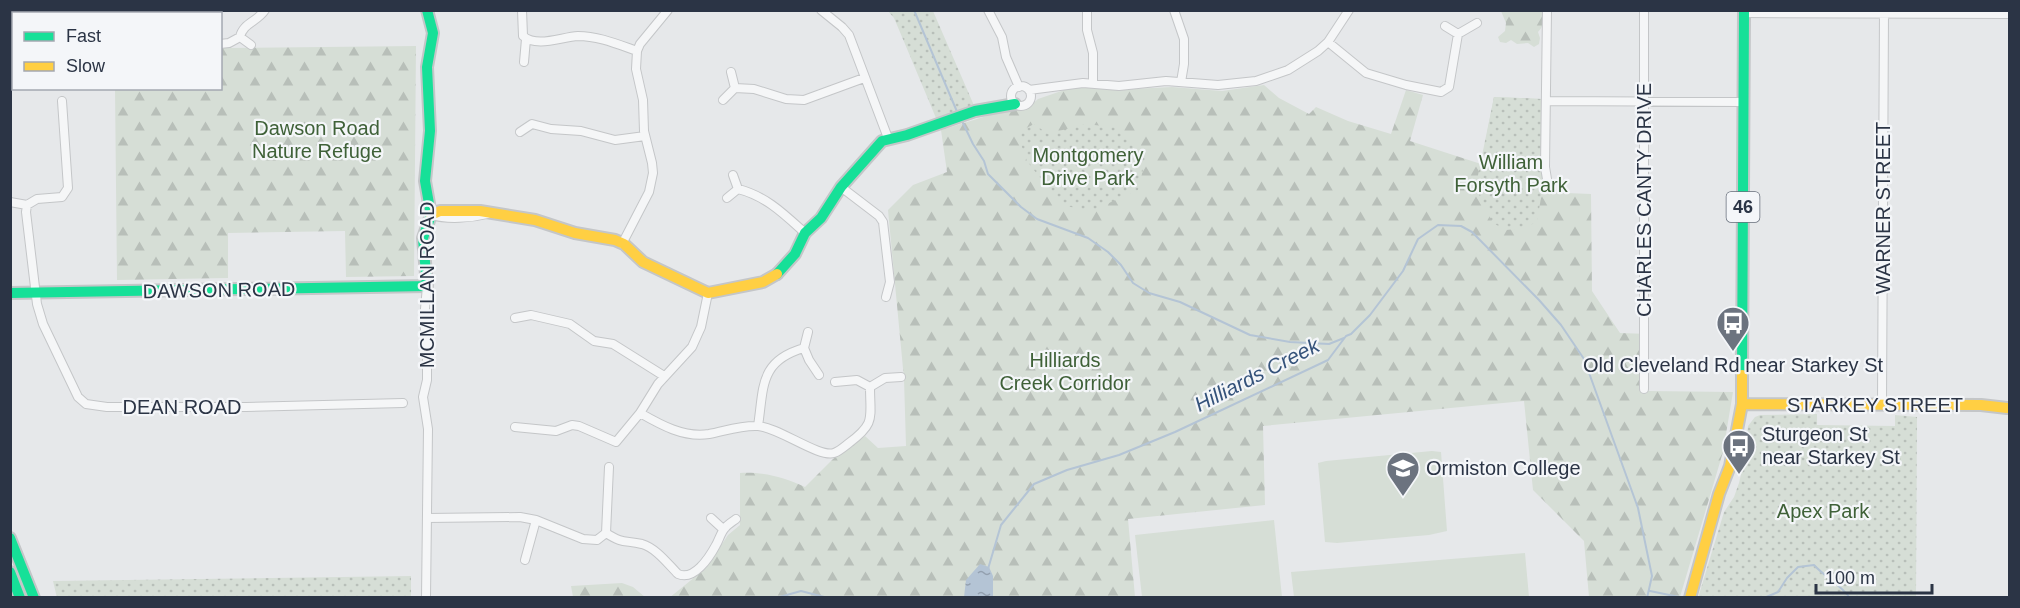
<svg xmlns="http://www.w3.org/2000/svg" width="2020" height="608" viewBox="0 0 2020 608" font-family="Helvetica,sans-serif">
<defs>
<pattern id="forest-firs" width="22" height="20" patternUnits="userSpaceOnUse" patternTransform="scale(1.5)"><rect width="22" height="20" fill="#d6ded6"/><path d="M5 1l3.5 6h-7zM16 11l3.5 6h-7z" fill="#b8bfb9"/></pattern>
<pattern id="park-dots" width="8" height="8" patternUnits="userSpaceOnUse" patternTransform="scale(1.5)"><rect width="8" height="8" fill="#d6ded6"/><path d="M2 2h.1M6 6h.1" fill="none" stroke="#b8bfb9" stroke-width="1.8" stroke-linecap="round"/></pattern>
<pattern id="water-ripples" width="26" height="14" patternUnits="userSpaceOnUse" patternTransform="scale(1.5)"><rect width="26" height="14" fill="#b4c4d5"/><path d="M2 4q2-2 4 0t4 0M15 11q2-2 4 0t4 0" fill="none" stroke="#93a0af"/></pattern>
</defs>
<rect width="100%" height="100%" fill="#e6e8ea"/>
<path fill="url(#forest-firs)" d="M1501,11H1542C1545,19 1544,26 1538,32L1540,38L1539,44L1534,47L1528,43L1517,44L1511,40L1506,43L1500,42L1498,37L1505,31L1506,23Z
M416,46L414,276L346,277L345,231L228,233V278L117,280L115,89L220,88L221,48Z
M1264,85L1279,98L1309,114L1316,107L1348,121L1391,134L1406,90L1423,95L1410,141L1481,164L1494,97L1542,99V192L1591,194L1592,291L1620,333L1649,334L1648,391L1733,392L1723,452L1680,597H1589L1584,541L1533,490L1524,401L1263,426L1265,505L1128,519L1135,597L669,598L706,568L728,535L740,525V473C765,472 783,477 805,487L833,459L865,436L878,448L906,446L904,379L888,210L913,185L947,172L941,130L1003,111L1028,108L1038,99L1070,88H1092L1112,90L1172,87L1222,91Z
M622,583L633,587L645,597H573L571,586Z"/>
<path fill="url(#park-dots)" d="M888,11H933L979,117L941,130L905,44L894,18Z
M1494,97L1542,99V192L1537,221L1526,228L1506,230L1493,223L1480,199L1477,180Z
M1034,124L1048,134L1085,124L1122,128L1146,157L1138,190L1091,211L1061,205L1027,161L1017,133Z
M1817,414V425L1895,426V415L1917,417L1916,597L1698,598L1724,512L1734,497L1739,483L1744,462L1748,426L1755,417L1760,415Z
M411,576V598H57L53,581Z"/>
<path fill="#d6ded6" d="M1432,451L1441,452L1447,531L1429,535L1337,543L1325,542L1318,463L1326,461Z
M1274,520L1282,597H1142L1135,535Z
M1525,553L1529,597H1294L1291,572Z"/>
<path fill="url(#water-ripples)" d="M980,564L989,567L993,576V597H964L966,580Z"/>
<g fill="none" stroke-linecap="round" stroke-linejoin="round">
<path stroke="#b4c4d5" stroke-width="2" d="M914,10L958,114
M961,119L973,144L984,161L988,174L1021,207L1037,219L1088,238L1108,252L1121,265L1133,283L1149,293L1180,302L1250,335L1290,342L1329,344L1344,338
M988,569L1001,525L1034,484L1067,470L1119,455L1175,432L1328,360L1346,336L1351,334L1370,315L1403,271L1418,239L1438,225L1461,226L1472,232L1539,300L1561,325L1584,359L1638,508L1652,576L1647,598
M1650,591L1679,597
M776,598L801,591L828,598
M1764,598L1778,592L1787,578L1798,567L1814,565C1826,578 1840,584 1850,598"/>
<defs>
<path id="street" d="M522,10L523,36C537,48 561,37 578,36C598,36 617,44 637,51
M821,10L842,27L849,35L888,138
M988,10L1002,37L1006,57L1019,87
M1087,10V30L1093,53V83
M1174,10L1184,39V64L1181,82
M1547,10L1545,167L1547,179
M1644,10V389
M1744,13L2010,14
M1445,26L1458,34
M240,37L251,45
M1328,42L1366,73L1406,85L1441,92L1449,87L1458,34L1477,23
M220,44L229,43L240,37C243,23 257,22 265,10
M524,62L526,39
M731,72L735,88
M1011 96a10 10 0 1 1 20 0a10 10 0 1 1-20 0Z
M1029,90L1083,83L1119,86L1166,81L1218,85L1256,81L1288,70L1318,51L1328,42L1349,10
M723,100L735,88L754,89L786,99L804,100L864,78
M62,101L68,188L62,197L37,199L27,205L26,212L37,304L43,324L78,397L86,404L107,407H246L403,403
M1546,101L1743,102
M520,132L532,124L551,129L581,131L615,140L645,136
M733,175L738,189C766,196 784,214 805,233
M841,187L879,216L883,222L890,282L886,297
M727,198L738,189
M10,202L27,205
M431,215C448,220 471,218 487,214
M622,244L649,192L653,173L652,163L644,131L643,100L636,69L637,51L640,44L668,10
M515,318L531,315L570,324L594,341L613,344L664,376
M804,348L809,360L819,375
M870,387L885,378L901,377
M1882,405L1884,10
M640,413C661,425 684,438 709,434C725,431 741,425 758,426C778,427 819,458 834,453C840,451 845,446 849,443C876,423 870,418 870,387L857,380L835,382
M758,426C764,387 759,361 804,348L808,332
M515,427L556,431L572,425L579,426L616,442L640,413L658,384L692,347L701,327L708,293
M427,518L520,517L536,520L583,539L597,540L606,533L609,467
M711,518L723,529
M606,533C623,544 624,540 642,544C656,548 668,564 678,574C694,581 709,558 716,545C719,540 721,532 725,528C728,524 732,522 736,519
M525,560L536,520
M426,598L428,429L423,397L427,380V349L424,320L427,286"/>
<path id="fast" d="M777,274L795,254L805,233L821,218L841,187L882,141L907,135L975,111L1015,104
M10,293L427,286L423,238L431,215L425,181L430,131L427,67L433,33L427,10
M1742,375L1744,10
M10,538L34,598
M10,572L20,598"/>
<path id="slow" d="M431,215L440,211H480L535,220L575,233L615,240L624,244L643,262L708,293L763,282L777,274
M1742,404L1981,405L2007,408
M1690,598L1719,494L1730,466L1742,404V375"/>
</defs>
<use href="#street" stroke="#c4c6c8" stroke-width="10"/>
<use href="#fast" stroke="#c4c6c8" stroke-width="14"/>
<use href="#slow" stroke="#c4c6c8" stroke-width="14"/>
<use href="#street" stroke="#f5f6f7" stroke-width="8"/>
<use href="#fast" stroke="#16e098" stroke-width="10"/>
<use href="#slow" stroke="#ffcf43" stroke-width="10"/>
</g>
<defs>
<symbol id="bus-pin" viewBox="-11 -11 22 30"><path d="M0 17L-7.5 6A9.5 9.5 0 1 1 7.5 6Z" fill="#6c737f" stroke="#f4f6f9"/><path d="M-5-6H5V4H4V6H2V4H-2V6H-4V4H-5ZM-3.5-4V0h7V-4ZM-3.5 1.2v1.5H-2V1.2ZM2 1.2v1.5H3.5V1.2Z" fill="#fff"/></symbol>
<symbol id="school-pin" viewBox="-11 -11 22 30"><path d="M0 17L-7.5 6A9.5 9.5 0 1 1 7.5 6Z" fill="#6c737f" stroke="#f4f6f9"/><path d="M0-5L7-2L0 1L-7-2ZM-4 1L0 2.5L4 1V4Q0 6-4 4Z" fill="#fff"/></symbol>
</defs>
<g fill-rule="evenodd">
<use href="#bus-pin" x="1714" y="304" width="38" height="52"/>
<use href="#bus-pin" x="1720" y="427" width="38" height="52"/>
<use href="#school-pin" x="1384" y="449" width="38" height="52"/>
</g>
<g text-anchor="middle" stroke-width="4.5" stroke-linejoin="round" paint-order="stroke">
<rect fill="#f4f6f9" stroke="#676e7b" stroke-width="1.5" x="1726.5" y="192" width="33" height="30" rx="4.5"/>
<g font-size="18" font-weight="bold" fill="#2b3445">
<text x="1743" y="213">46</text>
</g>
<g font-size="20" fill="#3f6138" stroke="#f4f6f9">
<text x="317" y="135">Dawson Road<tspan x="317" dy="23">Nature Refuge</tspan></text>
<text x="1088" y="162">Montgomery<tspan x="1088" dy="23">Drive Park</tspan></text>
<text x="1511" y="169">William<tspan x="1511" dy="23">Forsyth Park</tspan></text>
<text x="1065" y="367">Hilliards<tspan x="1065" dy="23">Creek Corridor</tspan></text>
<text x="1823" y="518">Apex Park</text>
</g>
<g font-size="20" fill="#2b3445" stroke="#f4f6f9">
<text transform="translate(1644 200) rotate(-90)" y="7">CHARLES CANTY DRIVE</text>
<text transform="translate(1883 208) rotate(-90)" y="7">WARNER STREET</text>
<text transform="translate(427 285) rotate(-90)" y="7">MCMILLAN ROAD</text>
<text transform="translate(219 290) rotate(-1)" y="7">DAWSON ROAD</text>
<text x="1875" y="412">STARKEY STREET</text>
<text x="182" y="414">DEAN ROAD</text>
</g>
<g font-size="20" fill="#2b3445" stroke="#f4f6f9" text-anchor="start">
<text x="1733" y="372" text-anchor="middle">Old Cleveland Rd near Starkey St</text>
<text x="1762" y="441">Sturgeon St<tspan x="1762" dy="23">near Starkey St</tspan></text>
<text x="1426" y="475">Ormiston College</text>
</g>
<g font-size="21" font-style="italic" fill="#34527a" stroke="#f4f6f9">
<text transform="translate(1257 375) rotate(-27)" y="7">Hilliards Creek</text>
</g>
</g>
<rect width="2020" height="608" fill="none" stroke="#2b3445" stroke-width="24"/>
<rect x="12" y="12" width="210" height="78" fill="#f4f6f9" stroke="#a4a8b1" stroke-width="1.5"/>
<rect x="24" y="32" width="30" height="9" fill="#16e098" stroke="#a4a8b1" stroke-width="1.5"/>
<text x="66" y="42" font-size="18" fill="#2b3445">Fast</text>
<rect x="24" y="62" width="30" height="9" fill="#ffcf43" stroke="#a4a8b1" stroke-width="1.5"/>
<text x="66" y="72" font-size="18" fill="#2b3445">Slow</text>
<path d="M1816 584v9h116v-9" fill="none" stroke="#2b3445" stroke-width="3"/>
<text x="1825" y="584" font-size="18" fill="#2b3445" stroke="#f4f6f9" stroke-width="4.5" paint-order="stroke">100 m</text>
</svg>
